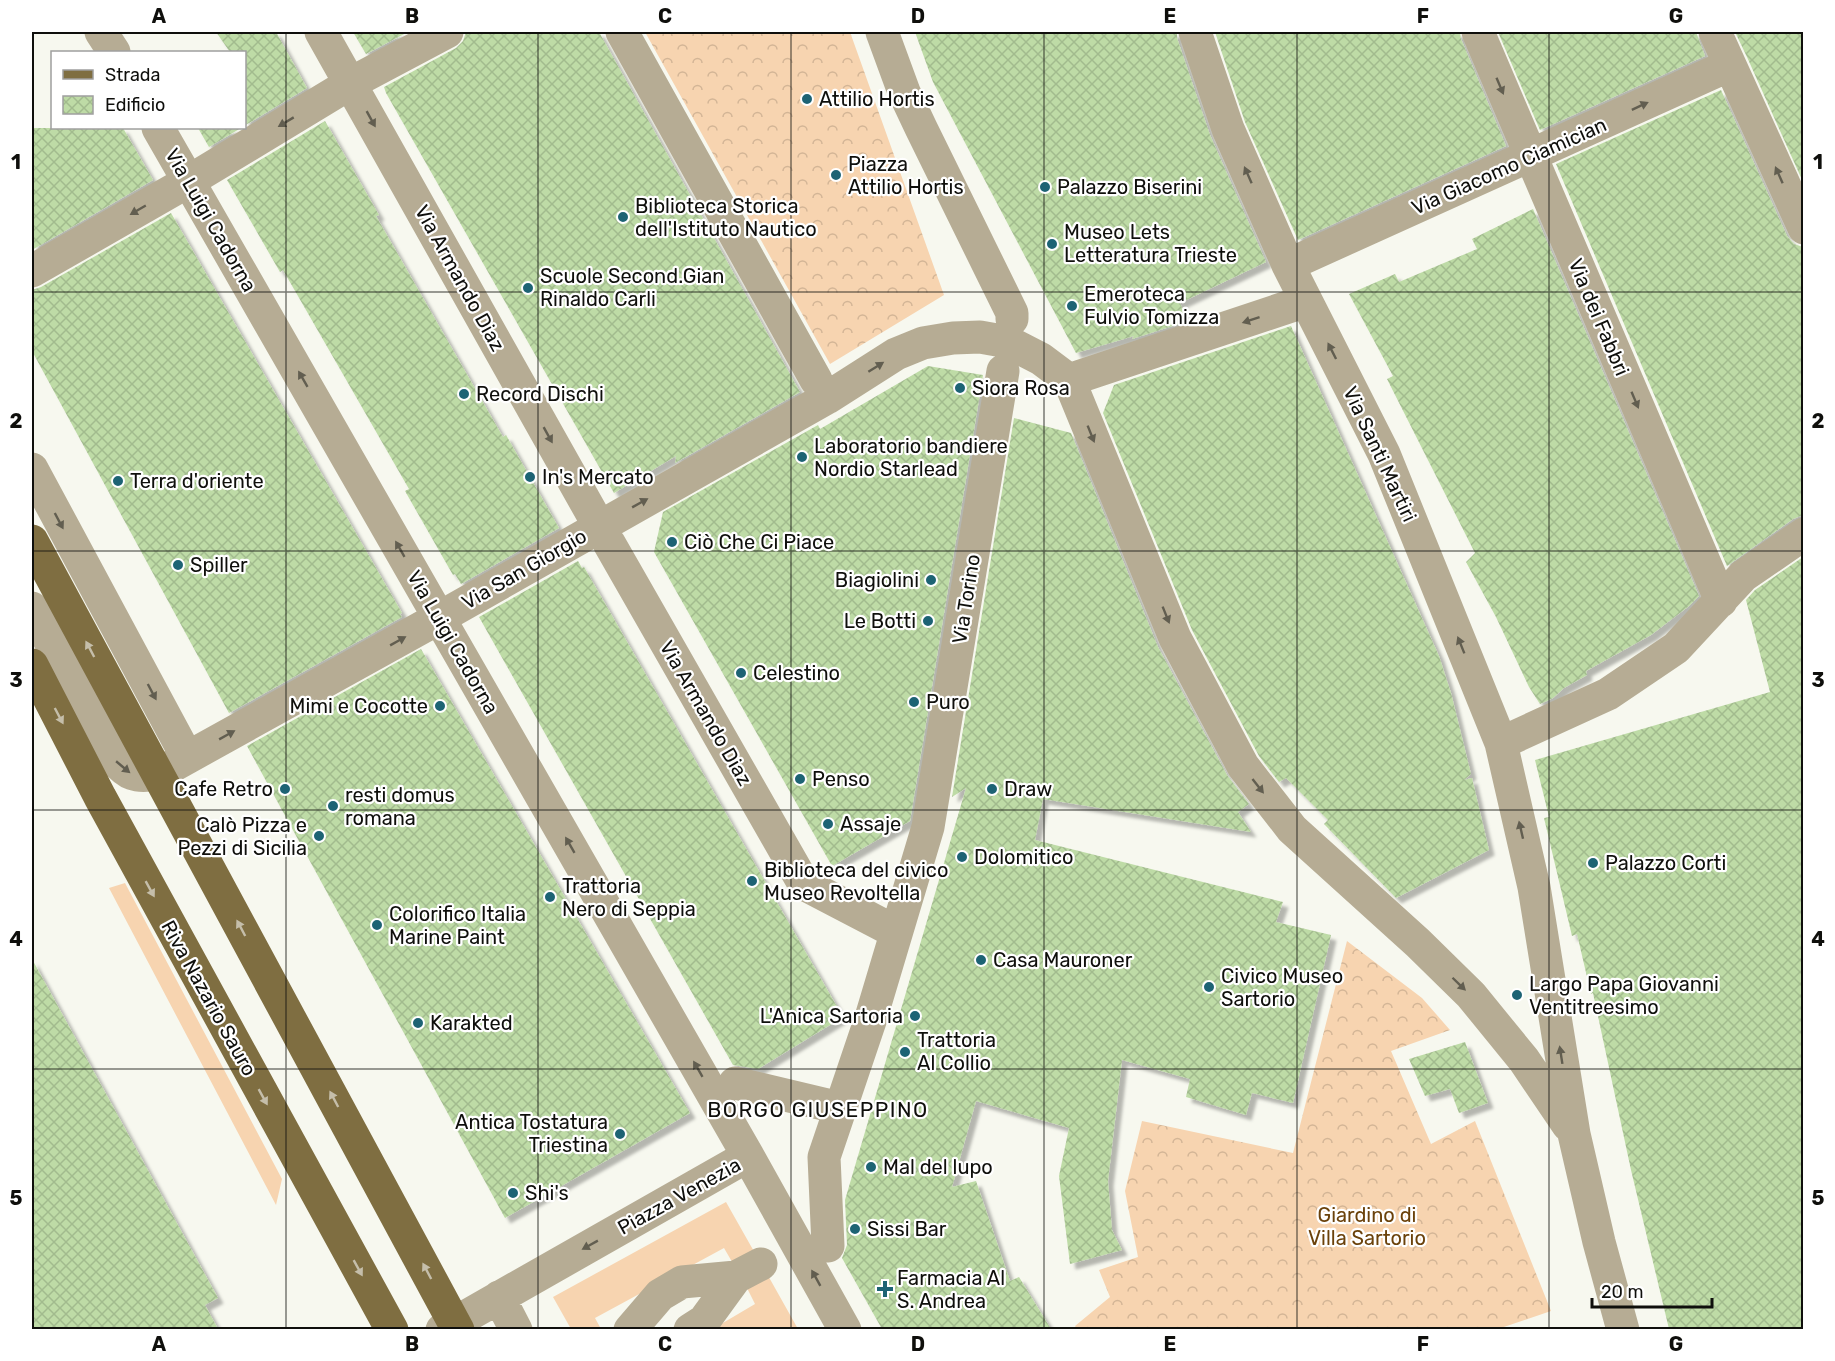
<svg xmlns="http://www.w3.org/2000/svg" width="1835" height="1361" viewBox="0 0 1835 1361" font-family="Rubik,sans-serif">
<defs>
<pattern id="forest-crowns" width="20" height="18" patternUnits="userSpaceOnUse" patternTransform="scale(1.5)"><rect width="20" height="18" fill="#f7d4b0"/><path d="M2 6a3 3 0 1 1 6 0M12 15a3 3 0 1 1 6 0" fill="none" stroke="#d3b596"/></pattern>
<pattern id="building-cross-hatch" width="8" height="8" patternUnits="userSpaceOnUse" patternTransform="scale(1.5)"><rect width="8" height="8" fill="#bedba6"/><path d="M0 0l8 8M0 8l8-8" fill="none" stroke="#a2bb8e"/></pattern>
<filter id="shadow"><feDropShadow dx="5.5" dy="5.5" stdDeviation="1.5" flood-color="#0004"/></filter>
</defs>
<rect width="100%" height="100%" fill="#f7f8ef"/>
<path fill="#f7d4b0" d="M125,883L282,1179L276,1205L109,888Z
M726,1202L756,1255L735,1267L724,1248L595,1318L601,1329H571L553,1297Z
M766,1272L798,1329L711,1330L755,1304L745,1284Z"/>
<path fill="url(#forest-crowns)" d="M645,32H850L944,295L830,364Z
M1347,941L1422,998L1450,1030L1391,1051L1431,1144L1475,1121L1551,1311L1495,1330L1077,1329L1075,1326L1110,1297L1099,1270L1138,1257L1125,1191L1142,1121L1293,1153Z"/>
<path fill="url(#building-cross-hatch)" filter="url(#shadow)" d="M216,32H276L307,88L244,126V52H230Z
M353,32H408L366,54Z
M466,32H599L800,392L675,463L676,456L614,493L386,93L384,87L456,48L463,41Z
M915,32H1177V38L1210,135L1266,262L1180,303L1188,321L1132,339L1134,336L1076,353L933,82Z
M1215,32H1460L1461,39L1506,146L1298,240L1245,122Z
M1498,32H1696L1705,56L1540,130Z
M1735,32H1803V182L1747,57Z
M1721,90L1787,236L1794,244L1803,247V515L1793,519L1727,566L1556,164Z
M325,121L379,215L376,216L442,331L503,437L506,435L559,528L461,584L455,574L453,575L405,491L409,489L283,270L280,272L227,180Z
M32,128H123L153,180L32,250Z
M198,128H241L209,147Z
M1533,209L1699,596L1689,606L1651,635L1586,671L1587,675L1564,688L1553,698L1540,704L1529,687L1496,617L1466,562L1475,553L1387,379L1393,376L1349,294L1395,274L1399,282L1477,249L1472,239Z
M171,213L402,613L400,614L402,617L229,713L32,351V290L41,287Z
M1291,326L1439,656L1451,693L1471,774L1464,780L1472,778L1489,850L1396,898L1324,824L1328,820L1286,778L1279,782L1259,756L1192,630L1103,413L1114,385Z
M928,366L983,375L910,821L832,866L654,552L663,512L818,425L820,429Z
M1014,418L1071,433L1158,647L1227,775L1249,804L1238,812L1251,832L1043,799L1035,840L1283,902L1276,922L1331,935L1293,1103L1252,1093L1246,1115L1186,1097L1190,1079L1122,1060L1108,1181L1112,1230L1122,1250L1070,1264L1059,1176L1069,1128L976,1101L952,1187L976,1181L1010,1281L1019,1277L1051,1329H882L842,1258L847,1245L845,1200L966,788L952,797Z
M1803,557V1329H1669L1631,1170L1593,993L1591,994L1577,934L1572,936L1544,818L1549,817L1535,760L1770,692L1746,600L1755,590Z
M578,561L582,568L584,567L843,1017L758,1069L733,1065L479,617Z
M421,649L690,1113L505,1218L247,746Z
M32,959L218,1298L205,1305L218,1329H32Z
M1465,1042L1488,1103L1459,1113L1450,1089L1425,1096L1409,1059Z"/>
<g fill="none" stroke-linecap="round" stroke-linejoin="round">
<path stroke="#b6ac94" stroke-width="33" d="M101,32L114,52
M321,32L599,526
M622,32L816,380
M882,32L904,92L921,128L1012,313V319
M1195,32L1228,129L1288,265L1384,454L1501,743L1534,887L1574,1134L1599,1242L1623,1330
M1478,32L1721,601
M1715,32L1804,228
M158,128L748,1156
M1288,265L1730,65
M32,271L189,181L351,83L447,32
M1069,380L1175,638L1243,766L1292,829L1418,943L1471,995L1524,1060L1568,1125
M1069,380L1306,301
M32,469L187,757
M609,543L804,884L896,932
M32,608L113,758C128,775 135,778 158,774L439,618L827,398L896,354L923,343L953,338L980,337L1008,342L1041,359L1069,380
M1501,743L1608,694L1676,648L1743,576L1804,534
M735,1083L840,1108
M828,1246L824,1157L870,1021L928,827L1003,371
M499,1297L516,1330
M442,1330L748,1156L845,1330
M630,1330L660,1295L682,1282L736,1277
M690,1330L704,1321L736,1277L761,1264"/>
<path stroke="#7f6e41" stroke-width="33" d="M32,541L458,1330
M32,665L100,797L392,1330"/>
</g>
<defs><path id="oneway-solid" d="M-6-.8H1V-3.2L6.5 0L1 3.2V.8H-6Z" transform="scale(1.5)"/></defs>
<g fill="#625e50">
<use href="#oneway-solid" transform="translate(1500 86) rotate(67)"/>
<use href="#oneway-solid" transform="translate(1640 106) rotate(-25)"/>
<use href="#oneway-solid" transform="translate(371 119) rotate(61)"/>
<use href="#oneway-solid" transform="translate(286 122) rotate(149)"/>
<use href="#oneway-solid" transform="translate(1248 175) rotate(-114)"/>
<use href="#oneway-solid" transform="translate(1779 175) rotate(-114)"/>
<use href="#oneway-solid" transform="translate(138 210) rotate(150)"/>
<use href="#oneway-solid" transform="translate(1251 320) rotate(162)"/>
<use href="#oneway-solid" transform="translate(1332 351) rotate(-117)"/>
<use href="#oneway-solid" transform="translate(876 367) rotate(-32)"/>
<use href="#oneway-solid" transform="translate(303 379) rotate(-120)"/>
<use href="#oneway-solid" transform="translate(1635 400) rotate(67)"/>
<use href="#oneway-solid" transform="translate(1091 434) rotate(68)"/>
<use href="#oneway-solid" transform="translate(548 435) rotate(61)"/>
<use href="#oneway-solid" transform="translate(640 503) rotate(-29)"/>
<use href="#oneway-solid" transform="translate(59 521) rotate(62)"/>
<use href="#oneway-solid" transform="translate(400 549) rotate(-120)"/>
<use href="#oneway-solid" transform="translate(1166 615) rotate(68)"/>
<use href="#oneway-solid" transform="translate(398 641) rotate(-29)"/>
<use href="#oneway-solid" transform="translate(1461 645) rotate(-112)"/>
<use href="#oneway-solid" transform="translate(152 692) rotate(62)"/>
<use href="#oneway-solid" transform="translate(227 735) rotate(-29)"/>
<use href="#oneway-solid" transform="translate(123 767) rotate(40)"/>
<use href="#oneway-solid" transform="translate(1258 786) rotate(52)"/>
<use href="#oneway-solid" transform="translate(1521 830) rotate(-103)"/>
<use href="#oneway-solid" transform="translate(570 845) rotate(-120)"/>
<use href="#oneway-solid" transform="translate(1459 984) rotate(44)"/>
<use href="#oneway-solid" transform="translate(1561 1055) rotate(-99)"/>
<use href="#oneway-solid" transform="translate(698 1069) rotate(-120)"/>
<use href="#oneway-solid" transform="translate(590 1245) rotate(151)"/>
<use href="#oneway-solid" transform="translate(816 1278) rotate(-119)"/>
</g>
<g fill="#c5beaa">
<use href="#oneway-solid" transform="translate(90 649) rotate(-118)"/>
<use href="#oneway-solid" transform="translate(59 716) rotate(62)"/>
<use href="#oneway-solid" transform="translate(150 889) rotate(61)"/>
<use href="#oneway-solid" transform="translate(241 928) rotate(-118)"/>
<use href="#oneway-solid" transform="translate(263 1097) rotate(61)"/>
<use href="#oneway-solid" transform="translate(334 1099) rotate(-118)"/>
<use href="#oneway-solid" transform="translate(358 1268) rotate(61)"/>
<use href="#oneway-solid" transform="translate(427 1271) rotate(-118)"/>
</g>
<path fill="none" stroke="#0f0f0c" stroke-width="1.5" stroke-opacity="0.55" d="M286,32V1330M538,32V1330M791,32V1330M1044,32V1330M1297,32V1330M1549,32V1330M32,292H1804M32,551H1804M32,810H1804M32,1069H1804"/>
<g fill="#1d6374" stroke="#fff" stroke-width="2">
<circle cx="807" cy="99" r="6"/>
<circle cx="836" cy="175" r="6"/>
<circle cx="1045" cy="187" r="6"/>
<circle cx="623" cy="217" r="6"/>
<circle cx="1052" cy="244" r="6"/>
<circle cx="528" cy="288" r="6"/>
<circle cx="1072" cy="306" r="6"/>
<circle cx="960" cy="388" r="6"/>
<circle cx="464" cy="394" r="6"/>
<circle cx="802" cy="457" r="6"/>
<circle cx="530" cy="477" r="6"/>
<circle cx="118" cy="481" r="6"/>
<circle cx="672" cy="542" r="6"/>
<circle cx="178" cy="565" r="6"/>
<circle cx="931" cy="580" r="6"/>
<circle cx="928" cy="621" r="6"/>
<circle cx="741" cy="673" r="6"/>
<circle cx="914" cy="702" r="6"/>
<circle cx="440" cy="706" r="6"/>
<circle cx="800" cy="779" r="6"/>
<circle cx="285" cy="789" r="6"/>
<circle cx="992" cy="789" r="6"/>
<circle cx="333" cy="806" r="6"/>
<circle cx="828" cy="824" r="6"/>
<circle cx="319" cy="836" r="6"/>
<circle cx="962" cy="857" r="6"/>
<circle cx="1593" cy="863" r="6"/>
<circle cx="752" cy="881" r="6"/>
<circle cx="550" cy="897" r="6"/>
<circle cx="377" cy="925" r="6"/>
<circle cx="981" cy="960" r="6"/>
<circle cx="1209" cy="987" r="6"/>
<circle cx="1517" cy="995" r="6"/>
<circle cx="915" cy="1016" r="6"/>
<circle cx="418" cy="1023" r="6"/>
<circle cx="905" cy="1052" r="6"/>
<circle cx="620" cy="1134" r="6"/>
<circle cx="871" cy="1167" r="6"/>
<circle cx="513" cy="1193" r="6"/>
<circle cx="855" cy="1229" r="6"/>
<path d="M882 1280h6v6h6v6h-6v6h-6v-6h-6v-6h6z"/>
</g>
<g text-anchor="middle" stroke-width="4.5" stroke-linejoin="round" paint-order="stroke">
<g font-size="20" fill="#0f0f0c" stroke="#fff" text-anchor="start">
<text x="819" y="106">Attilio Hortis</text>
<text x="848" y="171">Piazza<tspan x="848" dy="23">Attilio Hortis</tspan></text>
<text x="1057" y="194">Palazzo Biserini</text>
<text x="635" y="213">Biblioteca Storica<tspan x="635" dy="23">dell'Istituto Nautico</tspan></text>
<text x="1064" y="239">Museo Lets<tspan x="1064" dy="23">Letteratura Trieste</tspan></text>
<text x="540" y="283">Scuole Second.Gian<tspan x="540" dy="23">Rinaldo Carli</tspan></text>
<text x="1084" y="301">Emeroteca<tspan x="1084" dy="23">Fulvio Tomizza</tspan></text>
<text x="972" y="395">Siora Rosa</text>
<text x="476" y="401">Record Dischi</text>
<text x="814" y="453">Laboratorio bandiere<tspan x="814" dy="23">Nordio Starlead</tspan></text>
<text x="542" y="484">In's Mercato</text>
<text x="130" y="488">Terra d'oriente</text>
<text x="684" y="549">Ciò Che Ci Piace</text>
<text x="190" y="572">Spiller</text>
<text x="919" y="587" text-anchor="end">Biagiolini</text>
<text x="916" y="628" text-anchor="end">Le Botti</text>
<text x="753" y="680">Celestino</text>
<text x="926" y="709">Puro</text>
<text x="428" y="713" text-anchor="end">Mimi e Cocotte</text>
<text x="812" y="786">Penso</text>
<text x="273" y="796" text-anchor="end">Cafe Retro</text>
<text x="1004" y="796">Draw</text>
<text x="345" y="802">resti domus<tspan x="345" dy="23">romana</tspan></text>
<text x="840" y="831">Assaje</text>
<text x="307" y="832" text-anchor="end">Calò Pizza e<tspan x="307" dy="23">Pezzi di Sicilia</tspan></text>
<text x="974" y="864">Dolomitico</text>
<text x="1605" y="870">Palazzo Corti</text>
<text x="764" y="877">Biblioteca del civico<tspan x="764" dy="23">Museo Revoltella</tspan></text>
<text x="562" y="893">Trattoria<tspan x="562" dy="23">Nero di Seppia</tspan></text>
<text x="389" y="921">Colorifico Italia<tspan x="389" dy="23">Marine Paint</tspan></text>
<text x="993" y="967">Casa Mauroner</text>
<text x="1221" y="983">Civico Museo<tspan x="1221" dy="23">Sartorio</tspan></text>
<text x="1529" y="991">Largo Papa Giovanni<tspan x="1529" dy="23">Ventitreesimo</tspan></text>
<text x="903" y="1023" text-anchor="end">L'Anica Sartoria</text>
<text x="430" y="1030">Karakted</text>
<text x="917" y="1047">Trattoria<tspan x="917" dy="23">Al Collio</tspan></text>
<text x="608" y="1129" text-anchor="end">Antica Tostatura<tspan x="608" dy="23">Triestina</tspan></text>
<text x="883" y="1174">Mal del lupo</text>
<text x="525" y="1200">Shi's</text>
<text x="867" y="1236">Sissi Bar</text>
<text x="897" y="1285">Farmacia Al<tspan x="897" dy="23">S. Andrea</tspan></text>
</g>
<g font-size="20" fill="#0f0f0c" stroke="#fff">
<text transform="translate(1509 166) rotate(-24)" y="7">Via Giacomo Ciamician</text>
<text transform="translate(211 220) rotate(60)" y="7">Via Luigi Cadorna</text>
<text transform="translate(460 278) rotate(61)" y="7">Via Armando Diaz</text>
<text transform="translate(1599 317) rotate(67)" y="7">Via dei Fabbri</text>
<text transform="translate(1380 454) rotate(65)" y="7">Via Santi Martiri</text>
<text transform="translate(524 569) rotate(-30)" y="7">Via San Giorgio</text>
<text transform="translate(966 599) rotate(-81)" y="7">Via Torino</text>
<text transform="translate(453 642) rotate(60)" y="7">Via Luigi Cadorna</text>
<text transform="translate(706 713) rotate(60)" y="7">Via Armando Diaz</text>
<text transform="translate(209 998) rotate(61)" y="7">Riva Nazario Sauro</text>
<text transform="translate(679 1196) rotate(-29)" y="7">Piazza Venezia</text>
</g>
<g font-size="20" fill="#6b420b" stroke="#fff">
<text x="1367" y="1222">Giardino di<tspan x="1367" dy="23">Villa Sartorio</tspan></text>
</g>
<g font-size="21" letter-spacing="1.5" fill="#0f0f0c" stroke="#fff">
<text x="818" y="1117">BORGO GIUSEPPINO</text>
</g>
</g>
<rect width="1835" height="1361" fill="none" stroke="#ffffff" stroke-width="66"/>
<rect x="51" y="51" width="195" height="78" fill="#ffffff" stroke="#9f9f9e" stroke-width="1.5"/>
<rect x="63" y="70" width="30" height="9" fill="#7f6e41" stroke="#9f9f9e" stroke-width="1.5"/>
<text x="105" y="81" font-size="18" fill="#0f0f0c">Strada</text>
<rect x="63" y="96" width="30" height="18" fill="url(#building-cross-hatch)" stroke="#9f9f9e" stroke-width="1.5"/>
<text x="105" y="111" font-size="18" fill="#0f0f0c">Edificio</text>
<path d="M1592 1298v9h120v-9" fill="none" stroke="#0f0f0c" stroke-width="3"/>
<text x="1601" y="1298" font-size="18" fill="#0f0f0c" stroke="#ffffff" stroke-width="4.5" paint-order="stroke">20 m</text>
<rect x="33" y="33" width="1769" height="1295" fill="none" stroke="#0f0f0c" stroke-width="2"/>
<g font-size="20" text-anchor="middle" font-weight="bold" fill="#0f0f0c">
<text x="159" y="23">A</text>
<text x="412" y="23">B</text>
<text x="665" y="23">C</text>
<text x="918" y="23">D</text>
<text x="1170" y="23">E</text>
<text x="1423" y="23">F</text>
<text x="1676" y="23">G</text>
<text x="16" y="169">1</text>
<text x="1818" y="169">1</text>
<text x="16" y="428">2</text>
<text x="1818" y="428">2</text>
<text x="16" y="687">3</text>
<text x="1818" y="687">3</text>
<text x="16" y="946">4</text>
<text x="1818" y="946">4</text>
<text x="16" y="1205">5</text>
<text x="1818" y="1205">5</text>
<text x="159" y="1351">A</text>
<text x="412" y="1351">B</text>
<text x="665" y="1351">C</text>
<text x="918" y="1351">D</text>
<text x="1170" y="1351">E</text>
<text x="1423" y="1351">F</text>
<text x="1676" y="1351">G</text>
</g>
</svg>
